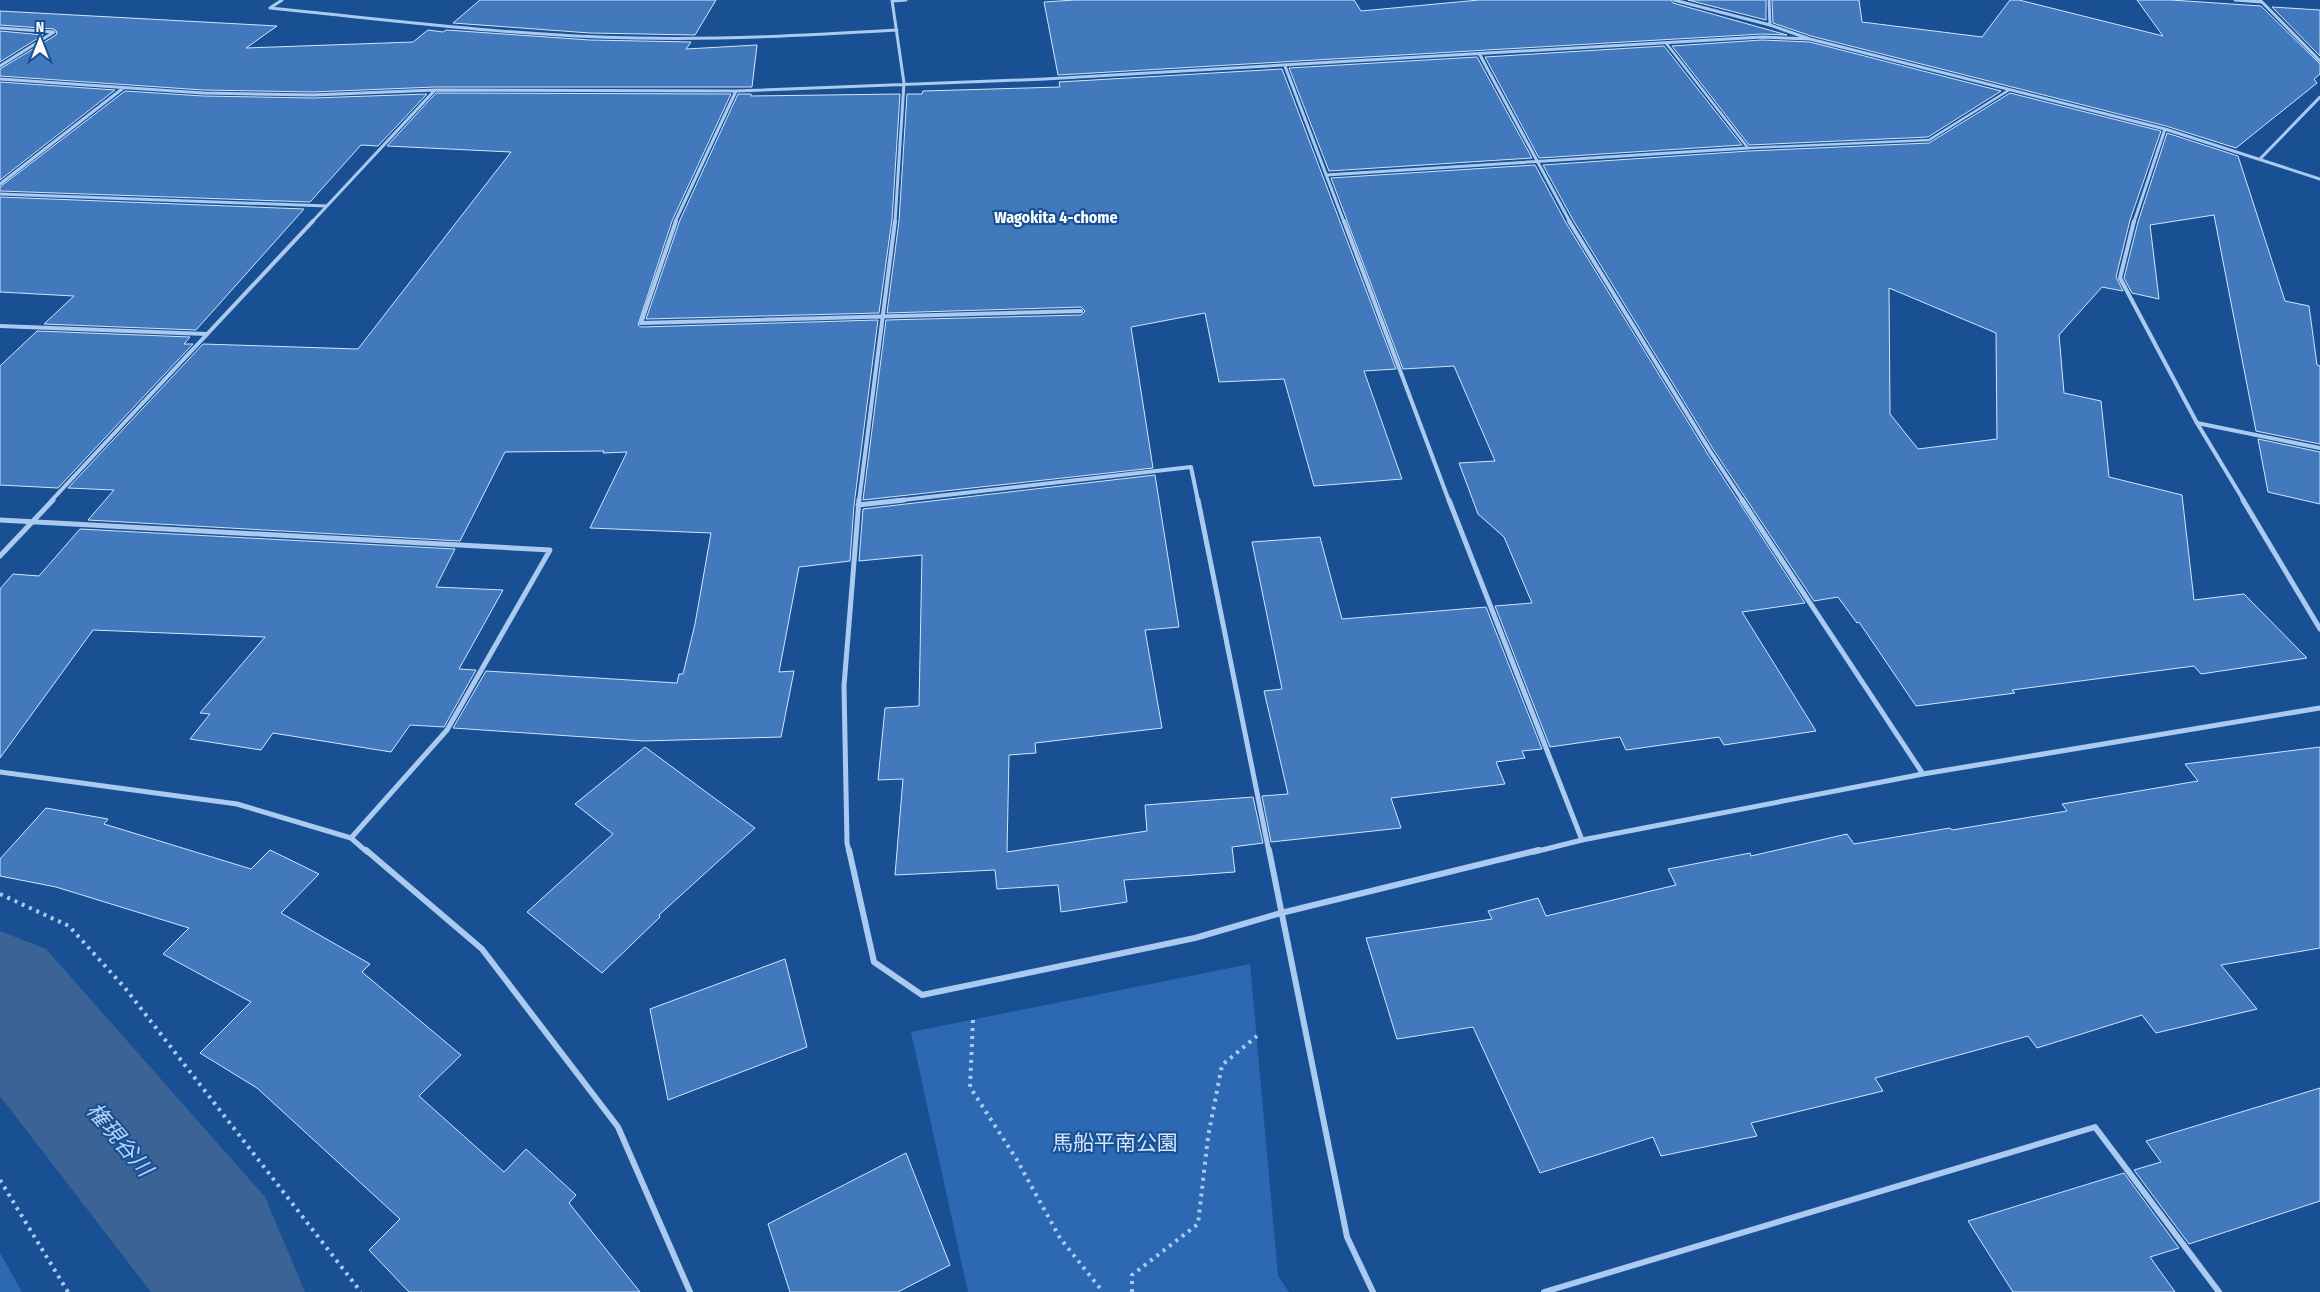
<svg xmlns="http://www.w3.org/2000/svg" width="2320" height="1292" viewBox="0 0 2320 1292" font-family="'Fira Sans Condensed','Noto Sans JP',sans-serif">
<rect width="100%" height="100%" fill="#195094"/>
<path fill="#2d69b3" d="M1250,964L1278,1276L1289,1292H968L911,1032Z
M0,1253L22,1292H0Z"/>
<g fill="none" stroke-linecap="round" stroke-linejoin="round">
<path fill="#3c6395" fill-rule="evenodd" d="M0,931L46,949L265,1197L305,1292H151L0,1096Z"/>
</g>
<path fill="#4278bc" stroke="#d2e5fb" fill-rule="evenodd" d="M480,0H716L695,35L590,33L453,23Z
M1075,0H1354L1361,11L1479,0H1671L1673,3L1787,35L1762,34L1058,75L1044,2Z
M1688,0H1766V20Z
M1772,0H1859L1862,22L1982,37L2010,0H2019L2163,36L2137,0H2171L2261,6L2320,64V74L2314,79L2317,83L2236,148L2166,126L1811,36L1773,23Z
M2272,7L2320,10V56Z
M0,11L277,26L246,48L413,42L428,30L443,32L446,30L590,40L691,42L686,49L757,45L752,87H435L313,92L203,90L0,76V69L56,35L57,32L54,29L0,25Z
M0,31L43,35L0,62Z
M1762,40L1810,42L2001,91L1928,137L1749,145L1672,46Z
M1664,46L1742,145L1539,158L1485,57Z
M1477,57L1532,158L1329,171L1289,68Z
M1282,69L1396,369L1364,371L1402,479L1314,486L1284,379L1219,382L1205,313L1131,327L1153,468L863,500L886,320L1081,315L1085,311L1081,307L887,313L899,221L907,94H922L923,91L1060,87L1059,82Z
M0,82L115,90L0,180Z
M125,91L203,96L313,98L427,94L378,146L361,145L310,202L0,191V187Z
M436,93L731,94L672,221L638,325L641,327L878,320L854,505L850,561L799,567L779,672L794,671L781,737L644,741L453,728L486,671L677,683L679,674H683L695,624L711,533L590,528L627,452L603,453L604,451L505,452L460,541L88,520L114,490L68,488L203,344L358,349L511,152L387,146Z
M2010,93L2161,131L2130,220L2116,277L2123,291L2102,287L2059,335L2064,393L2101,401L2109,477L2182,495L2194,600L2244,594L2307,658L2201,674L2194,666L2012,690L2015,693L1916,706L1859,622L1857,623L1838,597L1814,601L1713,449L1573,220L1543,165L1749,151L1929,143ZM1889,288L1996,333L1997,439L1918,449L1890,414Z
M738,94H751V96L900,94L892,219L879,313L646,319L680,220Z
M2167,133L2238,156L2285,301L2309,306L2317,365L2320,366V444L2256,431L2214,215L2150,225L2159,299L2132,293L2124,278L2138,222Z
M1535,165L1566,223L1707,453L1805,603L1742,612L1816,731L1724,745L1719,737L1626,750L1620,737L1550,747L1495,606L1532,603L1504,537L1478,514L1459,463L1495,461L1454,366L1403,369L1331,178Z
M0,197L304,209L196,330L44,324L74,296L0,292Z
M37,331L190,337L184,344H193L58,488L0,485V366Z
M2258,439L2320,452V504L2268,492Z
M1155,475L1179,627L1145,630L1162,728L1035,743L1036,753L1009,755L1007,852L1147,831L1145,805L1253,797L1263,843L1232,847L1235,872L1124,880L1127,902L1061,912L1058,885L997,889L995,870L895,875L903,779L878,780L885,708L919,706L922,555L859,561L863,509Z
M80,529L455,549L436,587L503,590L459,669L476,670L444,727L410,725L391,752L273,733L261,750L190,739L210,714L200,713L265,637L93,630L0,758V589L13,574L39,576Z
M1320,537L1342,619L1486,607L1542,749L1522,751L1525,758L1496,762L1505,784L1391,798L1401,828L1271,842L1262,796L1288,794L1264,691L1282,689L1252,542Z
M645,747L755,828L659,915L660,917L602,973L527,912L613,834L575,804Z
M2320,747V948L2221,965L2257,1009L2156,1033L2142,1015L2037,1048L2028,1036L1875,1078L1883,1091L1751,1123L1757,1136L1661,1156L1653,1137L1540,1173L1473,1027L1397,1039L1366,938L1492,919L1488,911L1538,898L1546,916L1676,885L1668,869L1750,853L1751,856L1847,834L1854,844L1950,828L1952,830L2067,811L2062,804L2198,781L2185,764Z
M46,808L108,819L104,824L251,869L270,850L319,874L281,913L370,964L362,972L461,1055L419,1096L504,1172L526,1149L576,1195L569,1203L640,1292H409L369,1250L400,1219L257,1088L200,1053L251,1002L163,954L189,928L56,887L0,876V859Z
M785,959L807,1047L668,1100L650,1009Z
M2320,1088V1201L2189,1244L2134,1170L2161,1162L2146,1141Z
M906,1153L950,1265L898,1292H790L768,1224Z
M2124,1173L2179,1248L2150,1257L2175,1292H2013L1968,1221Z"/>
<g fill="none" stroke-linecap="round" stroke-linejoin="round">
<path stroke="#abcaf0" stroke-width="4" stroke-dasharray="3 5" stroke-linecap="butt" d="M0,894L69,926L125,988L361,1292
M973,1020L970,1087L1017,1160L1060,1238L1103,1292
M0,1180L68,1292
M1132,1292V1275L1198,1224L1208,1137L1222,1065L1257,1036"/>
<path stroke="#abcaf0" stroke-width="2.5" d="M1666,43L1748,148L1929,140L2009,90"/>
<path stroke="#abcaf0" stroke-width="3" d="M282,0L270,8C392,20 514,36 636,38C723,40 810,35 897,30
M892,0L904,83L895,222
M1674,0L1770,25L1810,39L2165,129L2320,179
M1769,0L1770,25
M2235,0L2262,2
M2260,0L2320,61
M892,1L906,0
M0,28L54,32L0,66
M1480,55L1570,222
M1285,66L1344,222
M0,79L203,93L313,95L435,90L736,91L1045,79L1762,37L1810,39
M2260,159L2320,97
M1326,175L1748,148
M0,184L122,89
M0,194L327,206
M312,222L435,90
M675,222L736,91
M2134,222L2165,129"/>
<path stroke="#abcaf0" stroke-width="4" d="M676,221L641,323L1081,311
M1344,221L1449,501
M1569,221L1710,451L1743,501
M2134,221L2120,278L2197,423L2244,501
M0,326L206,334
M2197,423L2320,448
M51,501L313,221
M859,501L895,221
M894,501L1191,467L1198,501"/>
<path stroke="#abcaf0" stroke-width="5" d="M1198,500L1269,852
M1449,500L1582,840
M1742,500L1923,774
M2243,500L2320,629
M858,505L904,500
M0,520L550,550L447,730L351,838
M0,556L53,500
M0,772L237,804L351,838L367,852
M849,852L847,843L844,686L859,500
M1534,852L1582,840L1923,774L2320,708"/>
<path stroke="#abcaf0" stroke-width="6" d="M366,850L482,949L618,1127L690,1292
M849,850L874,962L922,995L1195,938L1281,913L1539,850
M1269,850L1347,1237L1373,1292
M1544,1292L2095,1127L2219,1292"/>
</g>
<g text-anchor="middle" stroke-width="4.5" stroke-linejoin="round" paint-order="stroke">
<g font-size="16" font-weight="bold" fill="#fff" stroke="#195094">
<text x="1056" y="223">Wagokita 4-chome</text>
</g>
<g font-size="21" fill="#d2e5fb" stroke="#195094">
<text x="1115" y="1150">馬船平南公園</text>
</g>
<g font-size="22" font-style="italic" fill="#b7d4f7" stroke="#195094">
<text transform="translate(120 1139) rotate(50)" y="8">権現谷川</text>
</g>
</g>
<g transform="translate(40 40)" stroke="#195094" stroke-width="4" paint-order="stroke">
<path d="M0-4L9 19L0 12L-9 19Z" fill="#ffffff"/>
<text y="-8" font-size="14" font-weight="bold" text-anchor="middle" fill="#ffffff">N</text>
</g>
</svg>
